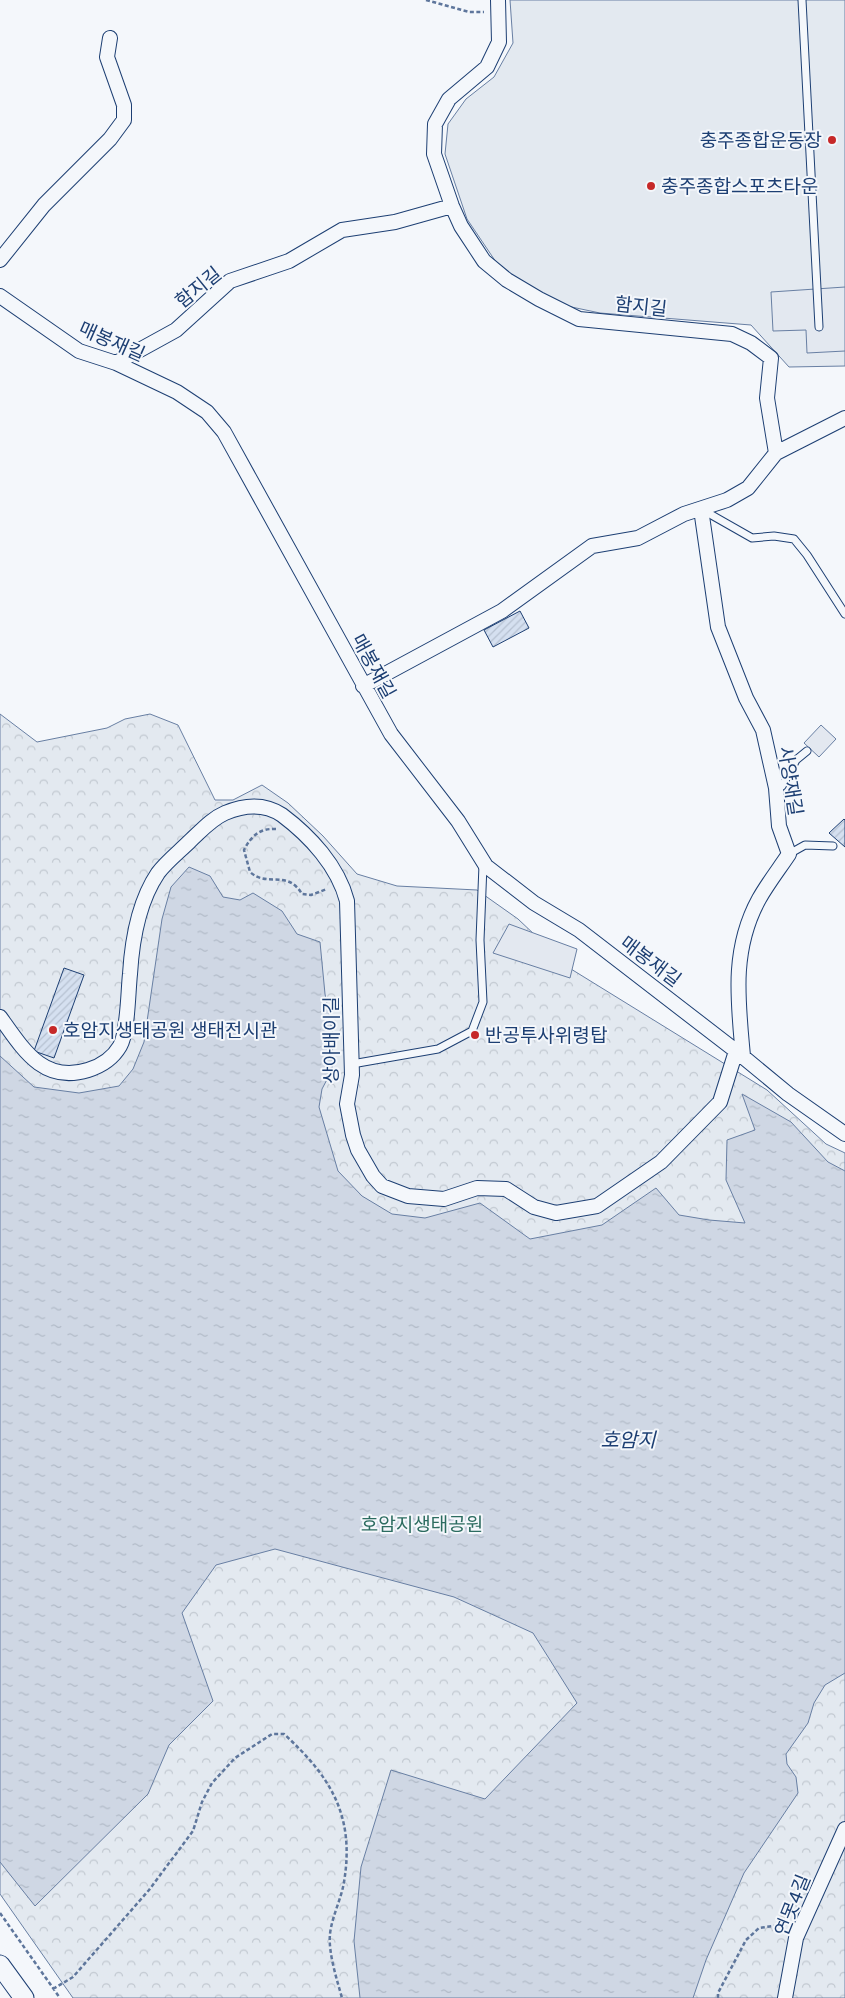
<svg xmlns="http://www.w3.org/2000/svg" width="845" height="1998" viewBox="0 0 845 1998" font-family="Figtree,'Noto Sans KR',sans-serif">
<defs>
<pattern id="park-crowns" width="20" height="18" patternUnits="userSpaceOnUse" patternTransform="scale(1.25)"><rect width="20" height="18" fill="#e3e9f0"/><path d="M2 6a3 3 0 1 1 6 0M12 15a3 3 0 1 1 6 0" fill="none" stroke="#c2c9d1"/></pattern>
<pattern id="water-ripples" width="26" height="14" patternUnits="userSpaceOnUse" patternTransform="scale(1.25)"><rect width="26" height="14" fill="#cfd7e4"/><path d="M2 4q2-2 4 0t4 0M15 11q2-2 4 0t4 0" fill="none" stroke="#b1bac7"/></pattern>
<pattern id="building-hatch" width="6" height="6" patternUnits="userSpaceOnUse" patternTransform="scale(1.25)"><rect width="6" height="6" fill="#d5e0f0"/><path d="M-1 1l2-2M0 6l6-6M5 7l2-2" fill="none" stroke="#b6c1d1"/></pattern>
</defs>
<rect width="100%" height="100%" fill="#f4f7fb"/>
<path fill="#e3e9f0" stroke="#687fa3" d="M510,0H845V366L789,367L751,325L600,313L562,305L525,286L496,262L467,219L445,154L448,124L466,99L494,77L513,43Z"/>
<path fill="url(#park-crowns)" stroke="#687fa3" d="M0,714L37,742L107,728L125,719L150,714L178,725L215,800H233L262,785L288,803L323,836L357,874L397,886L477,890L518,919L571,969L767,1090L826,1144L845,1153V1998H73L0,1894Z"/>
<path fill="#e3e8f0" stroke="#687fa3" d="M845,287V351L807,353L806,330L773,331L771,292Z
M821,725L836,739L819,757L804,743Z
M509,924L577,949L570,978L493,953Z"/>
<path fill="url(#water-ripples)" stroke="#687fa3" d="M189,867L210,876L223,897L240,900L253,893L282,911L297,934L320,942L325,994L333,1035L332,1070L322,1089L319,1107L338,1171L362,1196L392,1214L425,1218L480,1203L530,1239L602,1225L656,1188L679,1215L709,1220L745,1223L726,1180L727,1140L755,1130L742,1094L791,1122L828,1162L845,1171V1673L825,1685L814,1703L808,1723L786,1754L787,1764L796,1777L798,1793L744,1873L706,1960L693,1998H360L354,1941L361,1867L391,1770L485,1799L577,1703L533,1633L454,1597L275,1549L216,1565L182,1613L213,1701L169,1745L148,1794L35,1906L0,1862V1056L34,1087L79,1093L119,1086L133,1069L144,1042L162,919L171,887Z"/>
<path fill="url(#building-hatch)" stroke="#1d3f73" d="M520,611L529,628L493,647L484,630Z
M844,819L845,820V847L829,833Z
M64,968L84,975L54,1058L34,1051Z"/>
<g fill="none" stroke-linecap="round" stroke-linejoin="round">
<defs>
<path id="lane" d="M802,0L819,327
M701,509L752,538L774,536L794,539L807,555L845,614
M776,788L782,786L796,760L807,751
M789,854L805,845L833,846
M352,1064L438,1049L472,1031L483,1002L480,940L483,865"/>
<path id="street" d="M498,0L499,42L487,67L449,99L435,124L434,154L452,206L461,226L484,261L507,280L539,299L579,319L732,334L751,343L771,358L767,398L776,453
M0,260L44,205L110,139L124,120V105L107,57L110,38
M0,296L79,351L116,363L177,392L207,412L224,432L391,734L458,821L486,866L534,903L579,930L736,1051
M116,363L176,330L230,281L289,261L342,230L395,222L452,206
M701,509L718,627L746,698L763,730L776,788L779,826L789,854C779,869 768,883 759,899C731,950 738,1001 743,1056
M363,686L502,611L592,546L638,538L684,514L727,500L748,488L776,453L845,418
M0,1017C23,1049 43,1084 88,1070C101,1066 113,1058 120,1046C128,1032 128,992 130,974C132,941 139,901 158,873C166,862 180,851 190,841C201,831 211,819 225,813C244,805 264,803 282,815C310,836 338,866 347,901L352,1075L347,1104L353,1135L358,1150L373,1176L382,1186L408,1196L444,1199L477,1188L506,1189L534,1207L556,1213L597,1206L661,1162L720,1102L736,1051L788,1094L845,1134
M785,1998L796,1938L845,1829"/>
<path id="secondary" d="M0,1965L24,1998"/>
</defs>
<use href="#lane" stroke="#1d3f73" stroke-width="9"/>
<use href="#street" stroke="#1d3f73" stroke-width="16"/>
<use href="#secondary" stroke="#1d3f73" stroke-width="21"/>
<path stroke="#5e769c" stroke-width="2.5" stroke-dasharray="4 2.5" stroke-linecap="butt" d="M426,0L469,12H484
M276,829C260,828 251,836 244,850L250,872C268,888 287,869 302,894L311,895L327,889
M0,1913L60,1998
M53,1989L73,1977L149,1890L193,1831L202,1802L212,1783L235,1758L272,1734H284C331,1777 355,1816 344,1882C341,1900 332,1916 330,1934C328,1952 337,1980 342,1998
M718,1998V1993L746,1940L759,1928L787,1924"/>
<use href="#lane" stroke="#f4f7fb" stroke-width="7"/>
<use href="#street" stroke="#f4f7fb" stroke-width="14"/>
<use href="#secondary" stroke="#f4f7fb" stroke-width="19"/>
</g>
<g fill="#c62828" stroke="#f4f7fb" stroke-width="2">
<circle cx="832" cy="140" r="5"/>
<circle cx="651" cy="186" r="5"/>
<circle cx="53" cy="1030" r="5"/>
<circle cx="475" cy="1035" r="5"/>
</g>
<g text-anchor="middle" stroke-width="4" stroke-linejoin="round" paint-order="stroke">
<g font-size="19" fill="#1d3f73" stroke="#f4f7fb" text-anchor="start">
<text x="822" y="147" text-anchor="end">충주종합운동장</text>
<text x="661" y="193">충주종합스포츠타운</text>
<text x="63" y="1037">호암지생태공원 생태전시관</text>
<text x="485" y="1042">반공투사위령탑</text>
</g>
<g font-size="19" fill="#1d3f73" stroke="#f4f7fb">
<text transform="translate(198 287) rotate(-39)" y="7">함지길</text>
<text transform="translate(641 306) rotate(6)" y="7">함지길</text>
<text transform="translate(112 341) rotate(24)" y="7">매봉재길</text>
<text transform="translate(374 666) rotate(61)" y="7">매봉재길</text>
<text transform="translate(791 781) rotate(81)" y="7">사양재길</text>
<text transform="translate(651 961) rotate(37)" y="7">매봉재길</text>
<text transform="translate(331 1040) rotate(-90)" y="7">상아배이길</text>
<text transform="translate(792 1905) rotate(-68)" y="7">연못4길</text>
</g>
<g font-size="19" fill="#2c6c60" stroke="#f4f7fb">
<text x="422" y="1531">호암지생태공원</text>
</g>
<g font-size="20" font-style="italic" fill="#1d3f73" stroke="#f4f7fb">
<text x="628" y="1447">호암지</text>
</g>
</g>
</svg>
